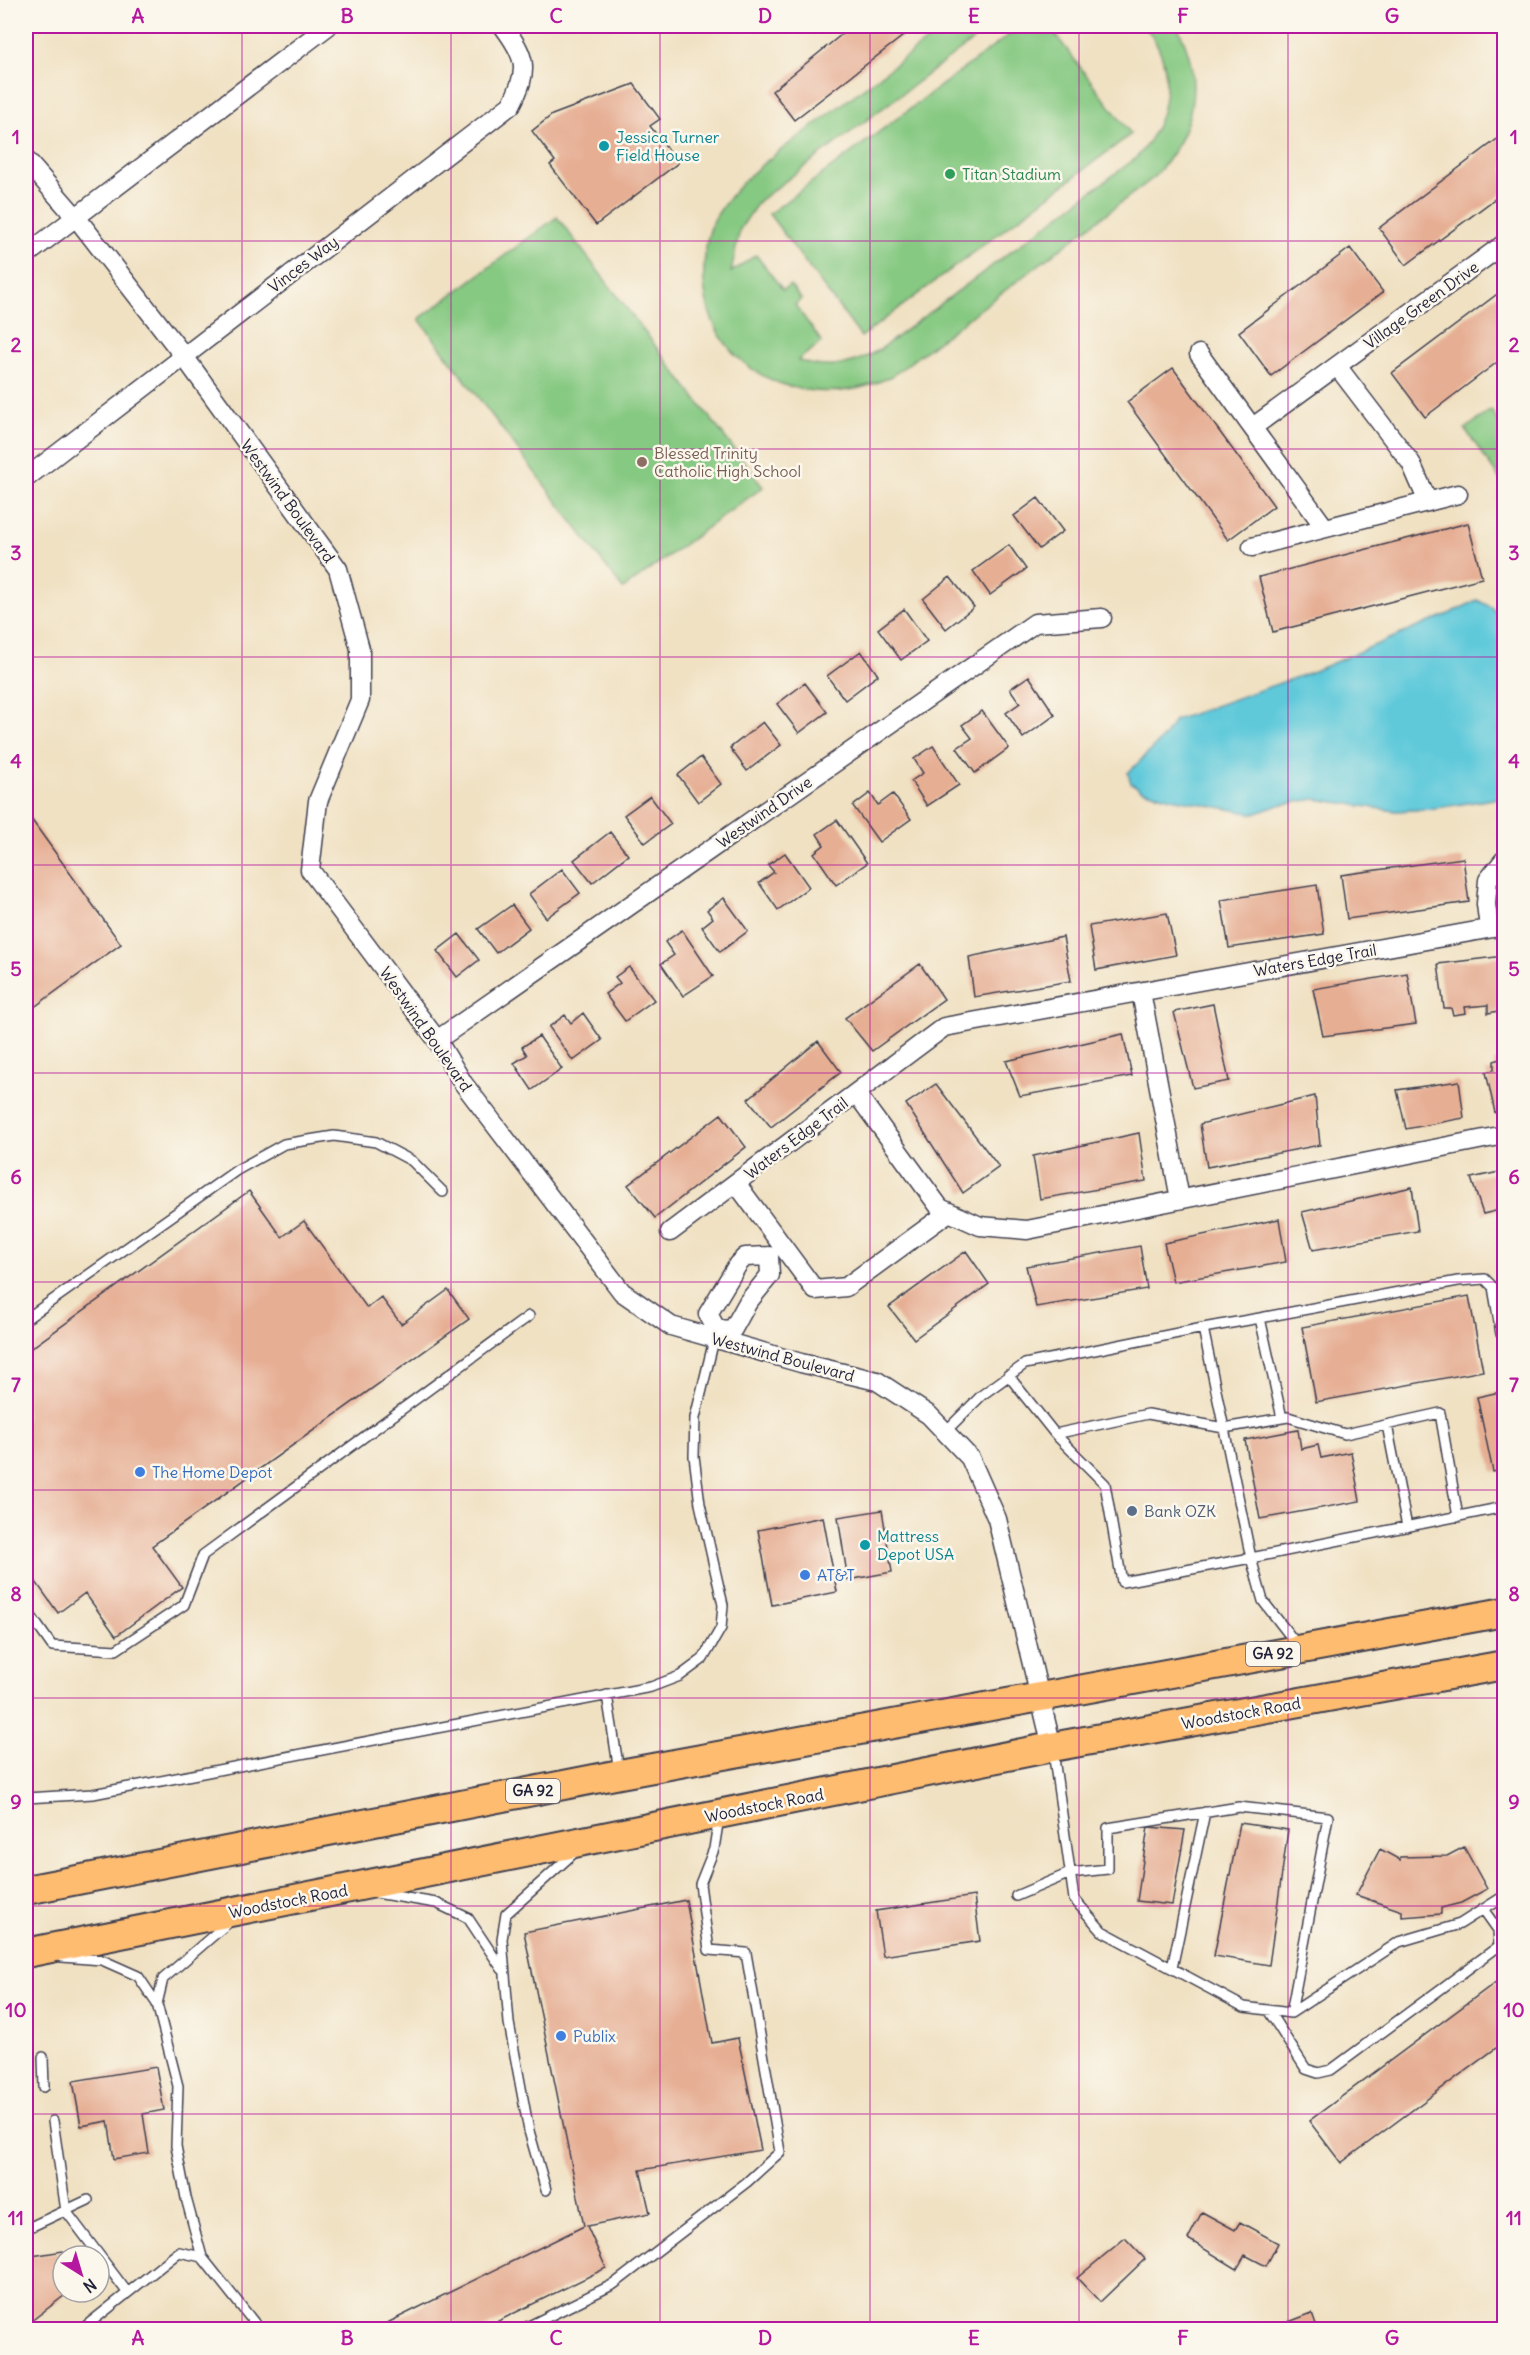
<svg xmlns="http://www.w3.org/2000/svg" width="1530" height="2355" viewBox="0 0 1530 2355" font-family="Delius,sans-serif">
<rect width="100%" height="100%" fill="#fbf7ec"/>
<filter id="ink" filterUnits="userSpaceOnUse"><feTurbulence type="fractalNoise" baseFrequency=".0167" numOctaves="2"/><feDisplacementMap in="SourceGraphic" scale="12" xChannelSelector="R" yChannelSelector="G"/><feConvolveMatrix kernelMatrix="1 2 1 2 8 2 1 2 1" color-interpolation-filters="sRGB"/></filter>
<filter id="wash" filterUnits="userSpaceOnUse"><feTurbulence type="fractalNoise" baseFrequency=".008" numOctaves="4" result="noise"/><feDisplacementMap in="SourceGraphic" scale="24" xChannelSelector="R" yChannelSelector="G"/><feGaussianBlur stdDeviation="1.35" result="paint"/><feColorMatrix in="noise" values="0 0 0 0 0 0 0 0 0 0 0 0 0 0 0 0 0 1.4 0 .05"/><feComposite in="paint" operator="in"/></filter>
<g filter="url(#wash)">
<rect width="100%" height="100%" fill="#f0e1c3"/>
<path fill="#86c982" stroke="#54765e" stroke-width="1.5" d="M947,26H992L759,201L740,229L731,272L756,255L783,290L790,285L801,299L795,305L822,342L798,360C827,372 853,365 879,350L1136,158C1169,121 1179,65 1144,26H1177C1206,80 1194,135 1152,179L892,376C807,419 699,370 704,268C705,250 707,231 717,215C742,174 782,150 820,121C862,89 905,57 947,26Z
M1021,26H1049L1131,134L861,337L769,214Z
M557,217L763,487L623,589L419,319Z
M1491,410L1504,429V485L1465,429Z"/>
<path fill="#5fc9da" stroke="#40768a" stroke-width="1.5" d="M1477,600L1491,607L1504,621V794L1499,798L1430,809L1396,811L1315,799L1279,805L1254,814L1171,798L1142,790L1131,783L1128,773L1164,737L1175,720L1314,671L1451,613Z"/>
<g id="blocks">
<path fill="#e6af94" d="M852,26H916L794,120L772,91Z
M634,84L660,119L650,126L678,163L596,225L550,165L555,161L532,131L552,115Z
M1504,134V192L1406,265L1379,228Z
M1350,248L1383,292L1271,376L1239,332Z
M1504,289V357L1425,417L1392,373Z
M1173,368L1274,506L1228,540L1127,402Z
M1038,498L1063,531L1039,549L1014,516Z
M1468,523L1482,578L1273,632L1259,577Z
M1009,545L1026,569L990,595L973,571Z
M950,577L974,607L946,629L923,599Z
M904,609L927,641L901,660L878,629Z
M861,651L878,675L845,700L827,676Z
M1029,676L1055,715L1023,738L1006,713L1020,703L1010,689Z
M805,683L827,712L799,733L777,704Z
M982,711L1009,748L975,773L957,748L972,738L962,725Z
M763,722L781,745L747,771L730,748Z
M933,746L959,785L927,806L911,781L923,773L914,759Z
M701,757L721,784L698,802L678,775Z
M870,793L878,805L893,794L911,819L879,842L853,806Z
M650,796L671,824L645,843L624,815Z
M26,812L121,944L26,1013Z
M837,820L867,863L836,885L814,853L824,845L817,834Z
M610,832L628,855L592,883L574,860Z
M785,853L809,887L778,910L759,883L774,872L768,865Z
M1463,858L1469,902L1347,919L1341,875Z
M562,869L580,893L546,918L529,894Z
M1317,885L1324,934L1229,948L1221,900Z
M724,898L748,931L720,952L702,927L713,918L707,910Z
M512,905L529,928L496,953L478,929Z
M1167,913L1176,955L1096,970L1089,926Z
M682,930L713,976L683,996L661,964L674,955L665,942Z
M459,934L479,960L457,977L437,951Z
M1063,937L1071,981L974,997L969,957Z
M1504,956V1010L1488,1013V1005L1465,1007L1466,1013L1453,1015L1451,1008H1444L1438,964Z
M920,964L944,999L872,1051L845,1018Z
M629,967L654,1000L625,1021L605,994L620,983L615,977Z
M1407,973L1416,1024L1323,1036L1313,989Z
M1213,1004L1229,1081L1193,1088L1174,1012Z
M583,1013L602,1040L573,1061L549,1027L565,1015L571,1023Z
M1123,1034L1132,1076L1020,1096L1006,1061Z
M539,1036L562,1069L532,1090L514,1063L527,1055L522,1047Z
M818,1041L841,1072L771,1127L748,1099Z
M1504,1058V1127H1502L1499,1114L1495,1113L1486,1072L1494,1070V1061Z
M1459,1081L1464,1118L1406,1129L1397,1090Z
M936,1084L999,1167L963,1193L906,1104Z
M1315,1096L1320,1145L1207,1167L1200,1124Z
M721,1114L746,1147L655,1218L628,1185Z
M1139,1133L1146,1181L1040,1199L1033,1156Z
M1504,1171V1209L1483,1214L1471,1178Z
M1412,1187L1418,1231L1313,1250L1302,1212Z
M249,1191L282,1237L304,1221L367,1308L381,1297L401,1324L448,1290L469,1319L152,1546L182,1587L116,1636L85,1593L58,1613L26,1568V1352Z
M1279,1219L1286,1262L1173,1282L1164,1243Z
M1140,1246L1147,1289L1036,1307L1026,1266Z
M966,1251L989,1284L914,1339L889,1307Z
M1469,1296L1483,1371L1316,1402L1302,1327Z
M1504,1391V1470L1493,1472L1477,1397Z
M1298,1430L1301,1449L1318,1445L1321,1458L1351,1452L1360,1501L1260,1519L1245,1440Z
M882,1510L892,1572L848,1580L838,1517Z
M823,1517L837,1592L772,1605L758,1530Z
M1240,1823L1288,1830L1269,1965L1214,1956Z
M1148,1827L1185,1830L1172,1905L1137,1901Z
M1464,1847L1487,1889L1461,1903L1441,1908V1914L1402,1917V1911L1356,1895L1380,1849L1400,1860V1857L1447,1856Z
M974,1896L980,1941L883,1956L876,1911Z
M686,1900L712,2043L738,2038L761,2150L640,2170L650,2213L587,2226L606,2268L480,2330H373L584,2226L524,1932Z
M1504,1976V2042L1341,2163L1309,2121Z
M156,2067L164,2110L143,2114L149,2153L114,2159L108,2121L81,2126L73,2081Z
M1202,2212L1235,2230L1240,2222L1278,2243L1266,2266L1245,2255L1237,2269L1188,2239Z
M1125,2238L1145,2259L1100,2302L1077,2278Z
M63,2251L67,2256H63V2292H69L26,2325V2257Z
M1312,2313L1318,2330H1283L1281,2325Z"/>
</g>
</g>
<g filter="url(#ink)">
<use href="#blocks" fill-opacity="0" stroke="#413f4f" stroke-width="1.5"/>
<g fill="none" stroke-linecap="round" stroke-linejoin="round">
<defs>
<path id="service" d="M1260,1318L1458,1281L1485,1279L1493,1287L1501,1334
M26,1319L237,1170L284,1144L334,1136L376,1142L412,1161L443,1192
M1203,1328L1260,1318L1282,1418
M1008,1375L1055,1434L1148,1414L1224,1428L1288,1417L1345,1434L1440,1413L1458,1517
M1387,1425L1407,1527
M945,1432L982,1395L1025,1364L1203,1328L1251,1558L1122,1582L1105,1484L1055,1434
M26,1609L52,1646L116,1650L184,1605L203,1555L529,1316
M1298,1646L1263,1601L1251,1558L1504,1507
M607,1695L619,1771
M1053,1751L1074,1899L1102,1931L1244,2007L1291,2013L1399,1942L1460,1924L1504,1896
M26,1798L93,1794L651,1687L680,1676L703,1659L721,1628L723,1605L700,1504L694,1456L695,1418L714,1340
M376,1893L436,1903L468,1918L502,1969
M1016,1896L1070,1873L1108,1869V1828L1239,1807L1328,1817L1291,2013
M62,1957L102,1960L138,1976L157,2004L178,2086L176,2146L186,2198L202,2257L260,2330
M1172,1968L1205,1812
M157,2004L163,1979L230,1921
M1268,2010L1306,2069L1318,2073L1331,2070L1499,1946L1498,1930L1483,1909
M43,2057L44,2087
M53,2121L66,2211L127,2292
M546,2190L529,2131L509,2023L502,1939L506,1914L575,1852
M26,2229L88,2200
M81,2330L179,2252L202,2257
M521,2330L614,2284L747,2182L780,2152L746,1953L709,1950L700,1884L714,1849L719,1817"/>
<path id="minor" d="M26,160L79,221L183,355L338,569L360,649V700L318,801L310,870L437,1040L463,1083L622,1292L671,1326L801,1363L877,1381L929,1415L970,1458L997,1519L1052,1747
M26,255L328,26
M1199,354L1325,528
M1337,366L1411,463L1428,502
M1253,427L1504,244
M26,478L511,105C530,69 526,57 503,26
M1252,547L1458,494
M1489,928L1486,904L1488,880L1504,860
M1141,992L1180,1199
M437,1040L1035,623L1102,618
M856,1093L940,1208L980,1226L1027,1230L1504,1135
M736,1183L815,1290L846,1287L949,1212
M670,1232L944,1027L1504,926
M717,1330L708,1314L738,1264L745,1257L769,1256
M717,1330L733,1329L748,1302L770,1275L769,1256"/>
<path id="primary" d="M26,1890L620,1774L1504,1612
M26,1953L1052,1747L1504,1665"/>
</defs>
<use href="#service" stroke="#413f4f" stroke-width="12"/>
<use href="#minor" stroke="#413f4f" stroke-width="21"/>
<use href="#primary" stroke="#413f4f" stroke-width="32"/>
<use href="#service" stroke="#fff" stroke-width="9"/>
<use href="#minor" stroke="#fff" stroke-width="18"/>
<use href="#primary" stroke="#febc70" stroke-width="28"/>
</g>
</g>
<path fill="none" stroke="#b5179e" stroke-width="1.5" stroke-opacity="0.55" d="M242,26V2330M451,26V2330M660,26V2330M870,26V2330M1079,26V2330M1288,26V2330M26,241H1504M26,449H1504M26,657H1504M26,865H1504M26,1073H1504M26,1282H1504M26,1490H1504M26,1698H1504M26,1906H1504M26,2114H1504"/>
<g fill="#0f9aa8" stroke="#fbf7ec" stroke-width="2">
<circle cx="604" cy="146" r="6"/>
<circle cx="865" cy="1545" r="6"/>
</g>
<circle fill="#2e9e5b" stroke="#fbf7ec" stroke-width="2" cx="950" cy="174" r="6"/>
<circle fill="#8d6e63" stroke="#fbf7ec" stroke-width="2" cx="642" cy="462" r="6"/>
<g fill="#3f7fe0" stroke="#fbf7ec" stroke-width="2">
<circle cx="140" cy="1472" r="6"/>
<circle cx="805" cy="1575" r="6"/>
<circle cx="561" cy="2036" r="6"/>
</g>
<circle fill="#5c6f8a" stroke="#fbf7ec" stroke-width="2" cx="1132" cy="1511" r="6"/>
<g text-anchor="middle" stroke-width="5" stroke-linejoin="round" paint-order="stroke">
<g fill="#fbf7ec" stroke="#636270" stroke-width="1.5">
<rect x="1246" y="1642" width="54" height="24" rx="4.5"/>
<rect x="506" y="1779" width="54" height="24" rx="4.5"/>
</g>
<g font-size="15" font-weight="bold" fill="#22223b">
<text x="1273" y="1659">GA 92</text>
<text x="533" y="1796">GA 92</text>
</g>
<g font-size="16" fill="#0d838f" stroke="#fbf7ec" text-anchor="start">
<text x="616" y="143">Jessica Turner<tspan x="616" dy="18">Field House</tspan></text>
<text x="877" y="1542">Mattress<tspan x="877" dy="18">Depot USA</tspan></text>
</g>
<g font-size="16" fill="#27864d" stroke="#fbf7ec" text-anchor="start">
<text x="962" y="180">Titan Stadium</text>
</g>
<g font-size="16" fill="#22223b" stroke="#fbf7ec">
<text transform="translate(303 264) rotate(-37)" y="6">Vinces Way</text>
<text transform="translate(1421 305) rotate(-36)" y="6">Village Green Drive</text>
<text transform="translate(288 501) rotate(54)" y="6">Westwind Boulevard</text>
<text transform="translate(764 812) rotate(-35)" y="6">Westwind Drive</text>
<text transform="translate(1315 960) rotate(-10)" y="6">Waters Edge Trail</text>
<text transform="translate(426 1029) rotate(55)" y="6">Westwind Boulevard</text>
<text transform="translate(796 1138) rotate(-37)" y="6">Waters Edge Trail</text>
<text transform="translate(783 1357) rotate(15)" y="6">Westwind Boulevard</text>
<text transform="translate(1241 1713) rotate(-10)" y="6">Woodstock Road</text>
<text transform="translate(764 1805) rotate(-11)" y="6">Woodstock Road</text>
<text transform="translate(288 1901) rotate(-11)" y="6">Woodstock Road</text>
</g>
<g font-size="16" fill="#785e54" stroke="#fbf7ec" text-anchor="start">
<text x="654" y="459">Blessed Trinity<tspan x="654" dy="18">Catholic High School</tspan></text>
</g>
<g font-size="16" fill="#366cbe" stroke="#fbf7ec" text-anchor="start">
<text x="152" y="1478">The Home Depot</text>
<text x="817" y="1581">AT&amp;T</text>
<text x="573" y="2042">Publix</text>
</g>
<g font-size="16" fill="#4e5e75" stroke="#fbf7ec" text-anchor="start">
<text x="1144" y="1517">Bank OZK</text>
</g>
</g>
<rect width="1530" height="2355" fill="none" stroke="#fbf7ec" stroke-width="66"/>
<g transform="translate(81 2274) rotate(143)"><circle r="28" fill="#fbf7ec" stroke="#a4a2a5" stroke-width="1.5"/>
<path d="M0-4.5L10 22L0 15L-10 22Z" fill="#b5179e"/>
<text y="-9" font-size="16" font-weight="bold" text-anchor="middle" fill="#22223b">N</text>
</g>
<rect x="33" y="33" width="1464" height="2289" fill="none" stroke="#b5179e" stroke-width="2"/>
<g font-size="20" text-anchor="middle" font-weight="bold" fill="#b5179e">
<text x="138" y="23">A</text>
<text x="347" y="23">B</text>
<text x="556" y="23">C</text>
<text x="765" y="23">D</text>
<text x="974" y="23">E</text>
<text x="1183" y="23">F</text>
<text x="1392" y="23">G</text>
<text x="16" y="144">1</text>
<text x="1514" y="144">1</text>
<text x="16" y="352">2</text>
<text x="1514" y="352">2</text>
<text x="16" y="560">3</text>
<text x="1514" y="560">3</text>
<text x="16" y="768">4</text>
<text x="1514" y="768">4</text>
<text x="16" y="976">5</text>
<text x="1514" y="976">5</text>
<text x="16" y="1184">6</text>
<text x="1514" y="1184">6</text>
<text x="16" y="1392">7</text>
<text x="1514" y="1392">7</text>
<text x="16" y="1601">8</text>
<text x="1514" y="1601">8</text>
<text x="16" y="1809">9</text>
<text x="1514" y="1809">9</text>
<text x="16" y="2017">10</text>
<text x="1514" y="2017">10</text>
<text x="16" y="2225">11</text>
<text x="1514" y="2225">11</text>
<text x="138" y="2345">A</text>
<text x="347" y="2345">B</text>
<text x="556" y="2345">C</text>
<text x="765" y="2345">D</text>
<text x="974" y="2345">E</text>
<text x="1183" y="2345">F</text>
<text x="1392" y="2345">G</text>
</g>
</svg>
